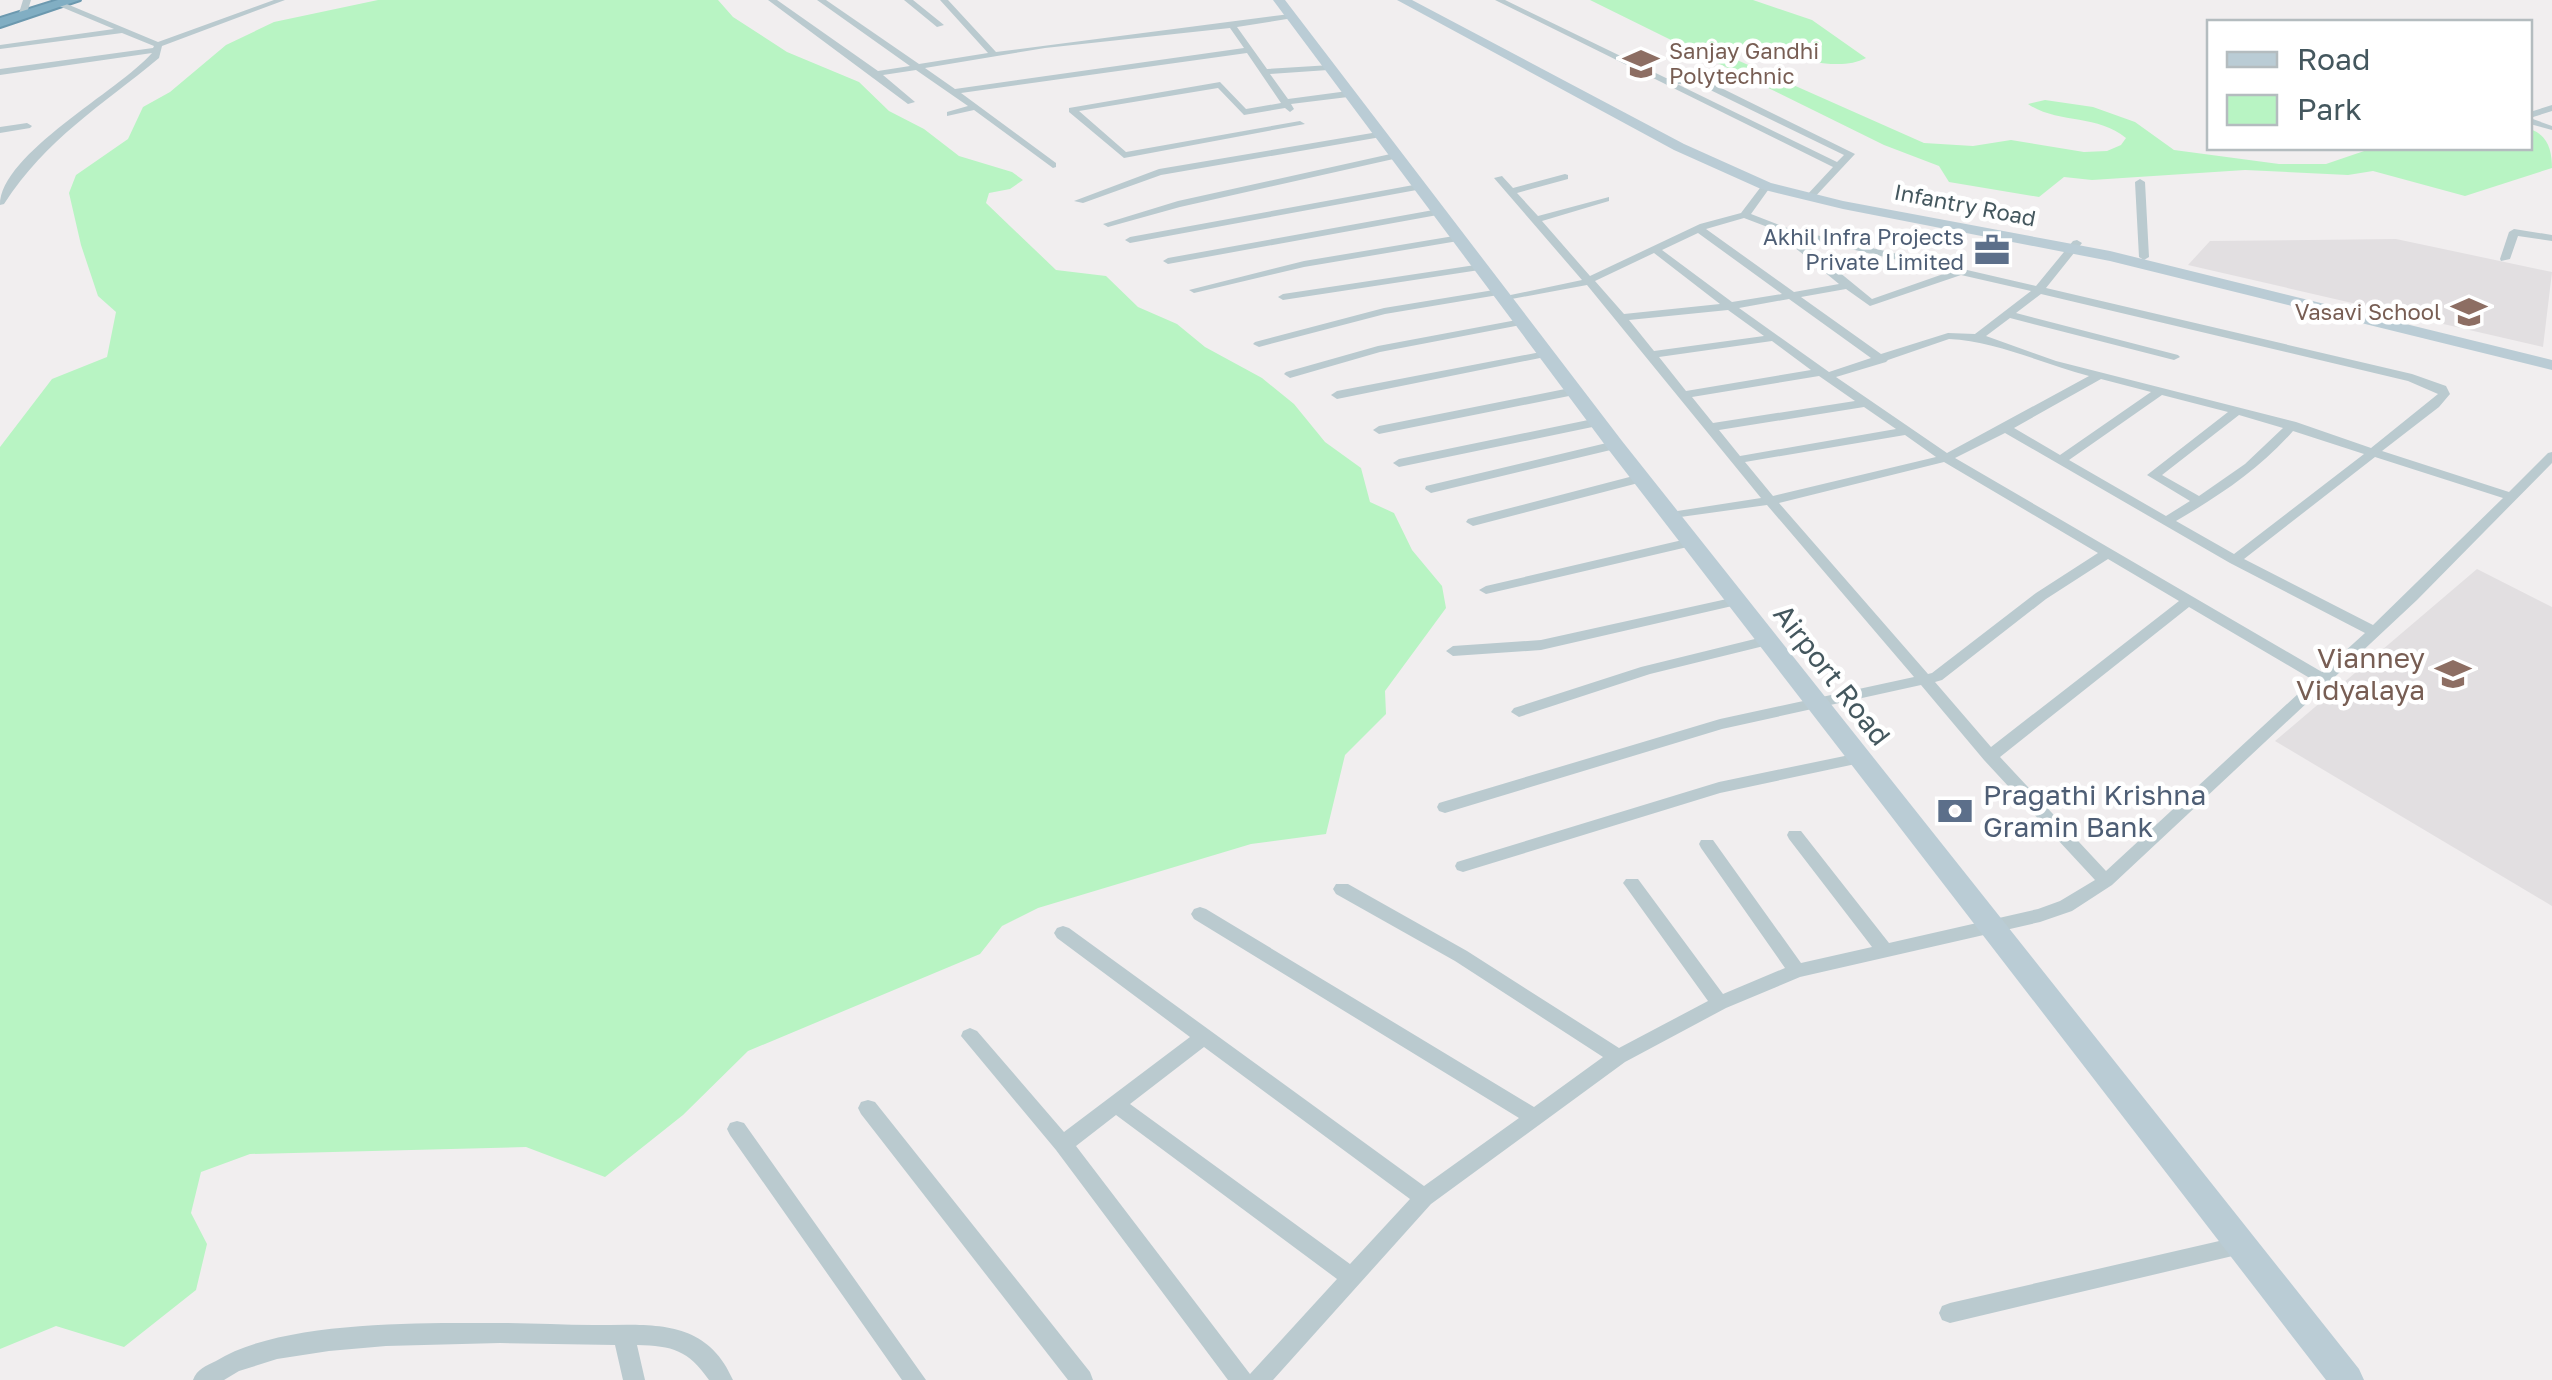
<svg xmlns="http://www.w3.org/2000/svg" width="2552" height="1380" viewBox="0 0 2552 1380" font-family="'Golos Text',sans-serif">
<rect width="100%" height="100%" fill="#f1eeef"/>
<path fill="#e2dfe1" d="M2396,239L2552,272L2543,347L2188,265L2210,241Z
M2477,569L2552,607V906L2275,741Z"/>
<path fill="#b8f4c3" d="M378,0H718L733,17L787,52L859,82L889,111L924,129L959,156L1012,172L1023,180L1010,189L989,193L986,203L1056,270L1106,276L1138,307L1177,324L1205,347L1262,378L1294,404L1325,442L1361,468L1370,502L1394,513L1412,550L1442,586L1446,608L1385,691L1386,714L1345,755L1326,834L1251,844L1038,908L1002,926L980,954L748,1051L683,1115L605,1177L526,1147L250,1154L201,1172L191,1213L207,1244L196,1290L124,1347L56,1326L0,1349V447L52,379L107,357L116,312L98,296L81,245L69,193L76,175L128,139L143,107L170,92L226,45L274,22Z
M1590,0H1753L1812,20L1866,58C1834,75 1780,51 1746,47L1736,53L1737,60L1924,143L1973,146L2011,140L2084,152L2107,151L2121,145L2126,138C2097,114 2057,124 2028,104L2045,100L2093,107L2135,122L2174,150L2279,164H2326L2373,148H2530V129C2548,135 2552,151 2552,168L2465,196L2373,171L2348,175L2245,170L2092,180L2064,177L2039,197L1949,182L1939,166L1884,145Z"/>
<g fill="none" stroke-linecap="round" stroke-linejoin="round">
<defs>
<path id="highway" d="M58,0H80L0,27V18Z"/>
</defs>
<use href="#highway" stroke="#6c99af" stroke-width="4"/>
<path fill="#bacacf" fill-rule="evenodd" d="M23,0H31L27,13L23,15L19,13Z
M274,0H285L162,46L159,58C100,107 47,138 4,204L0,205C0,154 120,90 152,53L0,75V69L153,48L154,46L122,33L0,49V45L114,29L59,6L58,4L62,2L158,42Z
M768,0H777L878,71L910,66L817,0H826L919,64L988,53L940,0H948L996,52L1290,14H1293V18L1237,27L1267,69L1331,65L1332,67L1328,70L1270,74L1288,99L1348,91L1352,94L1348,97L1291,104L1294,109L1290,112L1285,108L1244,115L1218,88L1079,111L1126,152L1300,121L1305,124L1124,158L1069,112V108L1220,82L1246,109L1281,103L1247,53L961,93L1056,163V167L1053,168L974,110L947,116V112L968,106L916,70L883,75L915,102L908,104ZM1230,28L1244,48L955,89L925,68L1045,48Z
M904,0H913L944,25L937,27Z
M1495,0H1505L1666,78L1703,79L1855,154L1812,200H1806V196L1833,167ZM1677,84H1698L1844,155L1837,162Z
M2552,105V111L2530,118V112Z
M2530,118L2552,126V130L2530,124Z
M27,123L32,126L30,128L0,133V127Z
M1378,132L1381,133V137L1161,175L1083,203L1074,201L1159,169Z
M1395,153L1400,156L1398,158L1180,207L1108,227L1103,224L1178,201Z
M1565,174L1568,175V179L1517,193L1538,216L1609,197V201L1542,221L1590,276L1700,224L1741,213L1763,184L1766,183L1771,186L1751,214L1790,229L2036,286L2073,241L2077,240L2082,243L2046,288L2412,374L2446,386L2450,394L2439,407L2382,451L2509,492L2548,453L2552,452V463L2417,600L2112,885L2072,911L2040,922L1800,977L1726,1008L1625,1062L1431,1204L1273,1380H1228L1056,1150L961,1036L963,1031L970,1028L977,1031L1064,1132L1190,1037L1057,938L1054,933L1057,928L1063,926L1069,928L1424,1186L1519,1118L1194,919L1191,914L1194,909L1200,907L1206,909L1534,1107L1603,1057L1455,961L1336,894L1333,889L1336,884H1348L1467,951L1619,1048L1708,1001L1626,887L1623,883L1626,879H1638L1723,994L1785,968L1701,848L1699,844L1701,840H1713L1801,963L1872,947L1789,839L1787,835L1789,831H1801L1889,943L2038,909L2060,901L2095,880L1984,760L1921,685L1722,729L1445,813L1439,811L1437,807L1439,803L1720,719L1914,677L1767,505L1666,519L1664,516L1671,512L1761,498L1587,285L1501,301V297L1582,280L1494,178L1502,176L1513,188ZM1744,218L1783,233L1788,242L1839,284L1794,292L1706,229ZM1698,233L1782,294L1732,302L1662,250ZM1795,236L1949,272L1872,299ZM1654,253L1720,304L1624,314L1595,281ZM1961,275L2031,291L1975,334L1948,333L1881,354L1801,297L1846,289L1870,306ZM2041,294L2408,381L2438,394L2371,448L2296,422L2056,361L1986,336L2010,318L2174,360L2180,357L2178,355L2016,313ZM1789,299L1871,358L1829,372L1739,308ZM1728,310L1764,336L1654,351L1629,320ZM1949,339C1996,341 2043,364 2089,376L1947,453L1836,377L1886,362L1888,360ZM1772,341L1811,370L1686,391L1659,357ZM1819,376L1855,401L1713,423L1692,397ZM2101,379L2151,392L2060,455L2014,428ZM2162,395L2228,412L2147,475L2190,501L2166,516L2069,460ZM1864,407L1896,429L1740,456L1719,430ZM2239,415L2283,428L2245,464L2199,496L2162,475ZM2293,431L2364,454L2234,554L2176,521C2219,496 2260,469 2293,431ZM2005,433L2230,563L2365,633L2322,672L1955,458ZM1905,435L1936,457L1773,496L1745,462ZM2375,457L2503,498L2373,625L2244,559ZM1944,462L2098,553L2036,593L1932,673L1928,674L1779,503ZM2108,559L2179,601L1991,747L1935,682L1942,680L2046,599ZM2189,607L2313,680L2106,871L2000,757ZM1204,1047L1410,1199L1350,1264L1130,1104ZM1116,1115L1337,1279L1250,1374L1076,1146Z
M2140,179L2145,182L2149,257L2144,260L2139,257L2135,182Z
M1419,184L1424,187L1422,189L1130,243L1125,240L1130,237Z
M1439,209L1443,210V214L1168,264L1163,261L1168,258Z
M2514,229L2552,235V241L2518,236L2510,259L2501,261L2500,259L2509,232Z
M1460,235L1464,236V240L1304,267L1194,293L1189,290L1304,261Z
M1482,264L1486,265V269L1283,300L1278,297L1283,294Z
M1500,289L1505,292L1504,294L1385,314L1259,347L1253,344L1255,342L1384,308Z
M1522,319L1526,320V324L1380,352L1290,378L1284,374L1286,372L1378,346Z
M1546,351L1552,354L1550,356L1337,399L1331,395L1337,391Z
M1575,387L1581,391L1579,394L1379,434L1373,430L1379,426Z
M1598,418L1602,419V425L1399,467L1393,463L1399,459Z
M1615,441L1619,442V448L1431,493L1425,489L1426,486Z
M1641,474L1646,475V481L1473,526L1466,522L1468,519Z
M1691,538L1696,539L1698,542L1696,545L1486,594L1479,590L1486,586Z
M1736,597L1743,601L1741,604L1541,650L1453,656L1446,651L1453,646L1541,640Z
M1767,636L1772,638L1774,641L1772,644L1650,674L1519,717L1511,712L1514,708L1641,667Z
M1859,753L1865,754L1867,758L1865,762L1720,793L1463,872L1457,870L1455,866L1457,862L1719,782Z
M868,1100L875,1102L1090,1372L1093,1380H1068L861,1114L858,1108L861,1102Z
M737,1121L744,1123L926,1380H902L730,1135L727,1129L730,1123Z
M2241,1236L2248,1238L2251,1245L2248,1252L2241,1254L1950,1323L1942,1320L1939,1313L1942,1306L1950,1303Z
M500,1323C531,1323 562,1325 593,1325C650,1325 706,1317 733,1380H709C688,1350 673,1346 637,1345L645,1380H623L615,1345L500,1343L386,1346L329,1351L277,1359L239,1371L224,1380H193C197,1369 206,1366 216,1361C282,1320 422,1323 500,1323Z"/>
<path fill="#baccd5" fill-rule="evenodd" d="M1273,0H1285L1622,441L2359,1369L2364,1380H2326L1608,449Z
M1397,0H1412L1684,144L1771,183L1843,201L2110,251L2552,360V370L2110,261L1843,209L1761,189L1674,150Z"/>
<use href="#highway" fill="#81aec3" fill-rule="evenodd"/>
</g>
<defs>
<symbol id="school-bare" viewBox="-9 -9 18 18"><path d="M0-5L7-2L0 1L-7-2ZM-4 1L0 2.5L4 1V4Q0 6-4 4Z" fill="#8d6e63" stroke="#fff" stroke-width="2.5" paint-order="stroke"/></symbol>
<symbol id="office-bare" viewBox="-9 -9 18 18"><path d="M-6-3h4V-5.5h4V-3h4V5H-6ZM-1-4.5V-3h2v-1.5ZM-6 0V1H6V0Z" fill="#5c6f8a" stroke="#fff" stroke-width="2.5" paint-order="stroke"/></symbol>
<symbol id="bank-bare" viewBox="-9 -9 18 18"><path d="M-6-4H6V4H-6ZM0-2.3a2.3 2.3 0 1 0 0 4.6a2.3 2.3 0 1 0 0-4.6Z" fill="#5c6f8a" stroke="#fff" stroke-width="2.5" paint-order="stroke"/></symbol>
</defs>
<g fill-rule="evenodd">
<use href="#school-bare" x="1616" y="39" width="50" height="50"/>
<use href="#office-bare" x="1967" y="225" width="50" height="50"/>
<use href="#school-bare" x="2444" y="287" width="50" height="50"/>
<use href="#school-bare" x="2428" y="649" width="50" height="50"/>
<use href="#bank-bare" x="1930" y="786" width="50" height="50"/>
</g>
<g text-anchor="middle" stroke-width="9" stroke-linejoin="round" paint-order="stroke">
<g font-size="22" fill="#785e54" stroke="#fff" text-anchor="start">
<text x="1669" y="59">Sanjay Gandhi<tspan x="1669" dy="25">Polytechnic</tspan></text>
<text x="2441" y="320" text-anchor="end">Vasavi School</text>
</g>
<g font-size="22" fill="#44575e" stroke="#fff">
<text transform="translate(1965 205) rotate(11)" y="8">Infantry Road</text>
</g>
<g font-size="22" fill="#4e5e75" stroke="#fff" text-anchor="end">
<text x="1964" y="245">Akhil Infra Projects<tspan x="1964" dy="25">Private Limited</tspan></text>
</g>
<g font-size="28" fill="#785e54" stroke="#fff" text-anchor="end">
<text x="2425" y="668">Vianney<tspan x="2425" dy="32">Vidyalaya</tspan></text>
</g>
<g font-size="28" fill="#44575e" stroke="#fff">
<text transform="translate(1832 675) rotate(52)" y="10">Airport Road</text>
</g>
<g font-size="28" fill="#4e5e75" stroke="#fff" text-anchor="start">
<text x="1983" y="805">Pragathi Krishna<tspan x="1983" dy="32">Gramin Bank</tspan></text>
</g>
</g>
<rect x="2207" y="20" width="325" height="130" fill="#ffffff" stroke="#b4bcbf" stroke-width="2.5"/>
<rect x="2227" y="52" width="50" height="15" fill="#baccd5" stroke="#b4bcbf" stroke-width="2.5"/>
<text x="2297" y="70" font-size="30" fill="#44575e">Road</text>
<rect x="2227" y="95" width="50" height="30" fill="#b8f4c3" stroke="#b4bcbf" stroke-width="2.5"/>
<text x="2297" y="120" font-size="30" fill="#44575e">Park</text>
</svg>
